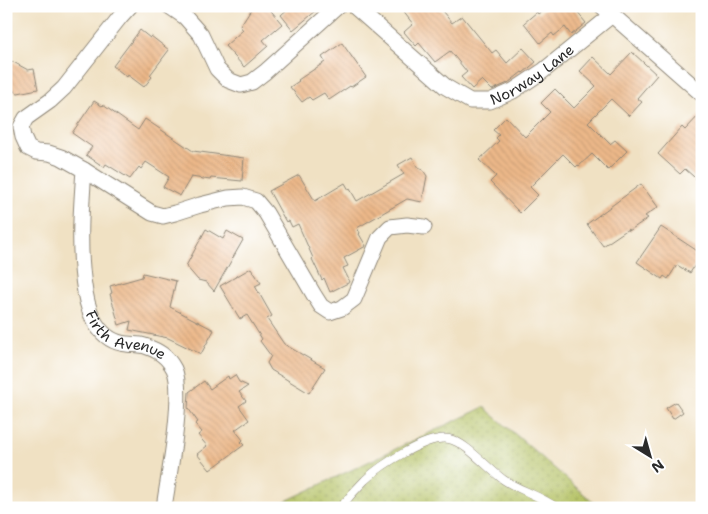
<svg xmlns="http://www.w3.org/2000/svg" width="708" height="514" viewBox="0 0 708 514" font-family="'Shantell Sans',sans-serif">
<defs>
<pattern id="grass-dots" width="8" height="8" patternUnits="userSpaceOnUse" patternTransform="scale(1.25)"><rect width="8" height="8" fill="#b4c164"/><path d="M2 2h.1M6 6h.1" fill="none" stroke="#939d53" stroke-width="1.8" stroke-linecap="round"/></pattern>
<pattern id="building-back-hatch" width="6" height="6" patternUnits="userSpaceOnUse" patternTransform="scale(1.25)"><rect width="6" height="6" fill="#ecb889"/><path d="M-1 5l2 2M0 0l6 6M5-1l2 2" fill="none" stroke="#cb9e76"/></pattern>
</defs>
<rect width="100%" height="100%" fill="#fff"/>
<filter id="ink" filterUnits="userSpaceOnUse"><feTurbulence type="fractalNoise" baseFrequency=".02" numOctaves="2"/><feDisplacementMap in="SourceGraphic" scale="10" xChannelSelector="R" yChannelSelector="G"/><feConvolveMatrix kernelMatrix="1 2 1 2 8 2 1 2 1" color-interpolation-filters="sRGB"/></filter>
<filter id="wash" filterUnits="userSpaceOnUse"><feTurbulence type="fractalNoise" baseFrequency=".0096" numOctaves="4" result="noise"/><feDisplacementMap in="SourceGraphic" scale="20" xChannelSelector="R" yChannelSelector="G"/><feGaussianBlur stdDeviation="1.12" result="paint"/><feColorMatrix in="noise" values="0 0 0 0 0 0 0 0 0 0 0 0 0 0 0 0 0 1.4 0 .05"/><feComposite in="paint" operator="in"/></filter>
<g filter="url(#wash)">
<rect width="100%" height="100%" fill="#f0e1c3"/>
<path fill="url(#grass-dots)" stroke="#707648" d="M484,407L600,508H271Z"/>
<g id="blocks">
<path fill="url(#building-back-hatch)" d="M253,6H267L282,24L263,40L268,46L244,67L225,46L243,30L240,26Z
M291,6H322L293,30L281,15Z
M399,6H438L452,23L462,16L492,53L496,50L507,63L523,48L536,62L523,73L522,72L508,83L492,90L482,80L472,89L461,77L467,72L450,51L435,62L419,43L416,46L404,32L413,24Z
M548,6H572L586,23L571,35L565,27L554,36L552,33L540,43L524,23L537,12L538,14Z
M140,30L150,38L151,36L169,50L150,75L152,77L144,87L128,75L127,77L113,66Z
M342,43L366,77L351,87L350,86L329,100L324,93L312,100L309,97L302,102L290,87L299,81L298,80L325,62L322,57Z
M632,52L657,75L637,98L642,102L629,116L611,99L588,122L610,144L615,140L627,151L608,170L592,154L579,166L578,165L576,167L563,154L530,187L538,195L520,213L490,182L496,176L479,160L499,141L496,138L499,135L493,130L506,117L525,137L550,112L541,103L555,89L574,108L596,86L580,71L593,57L611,74Z
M6,58L28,70L34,69L38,89L18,93L6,87Z
M94,101L102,106L103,105L138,130L145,119L193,151L244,158L242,181L211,178L210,180L191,177L180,196L163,187L169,177L146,162L141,169L139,167L130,179L106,164L104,167L86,155L92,147L72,133Z
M702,112V184L685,169L680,174L658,154L682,127L685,130Z
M412,157L418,168L423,170L427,176L422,202L407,199L357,228L360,233L359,234L366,246L344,258L348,266L343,268L350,282L330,292L324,278L322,280L312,259L313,258L298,224L292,227L289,221L286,222L269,191L299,175L315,201L345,183L349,190L350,189L357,201L404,174L398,165Z
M641,184L658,207L645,216L648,218L629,231L628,229L603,246L587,224Z
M661,227L702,254L690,273L677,265L668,279L664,276L662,279L637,262Z
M206,229L223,239L227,231L243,240L214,291L206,282L198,280L186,266Z
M251,268L261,283L255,286L272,316L267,319L284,344L325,368L309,393L271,370L267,363L271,356L260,341L262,339L247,315L240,319L220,286Z
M143,273L176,281L170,307L214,330L201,354L168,338L129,330L131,321L119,325L110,294L112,293L110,286L142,277Z
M235,375L239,382L248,386L239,392L246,401L239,406L249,420L235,430L243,440L241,442L244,445L210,470L197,454L207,446L198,435L202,432L195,424L198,422L188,408L189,392L204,381L210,389L228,376L229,379Z
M676,402L683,412L673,419L666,408Z"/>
</g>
</g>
<g filter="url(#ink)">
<use href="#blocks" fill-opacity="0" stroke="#8e8677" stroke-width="1"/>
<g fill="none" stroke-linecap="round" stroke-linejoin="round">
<defs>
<path id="service" d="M340,508C348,498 356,489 365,480C381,465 427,435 449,439C466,442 489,470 504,480C521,491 541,496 557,508"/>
<g id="minor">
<path id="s1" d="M130,6L120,17L64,88L50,101L26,118L21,127L23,137L28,148L36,152L49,153L61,157L84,170C81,210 78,252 85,292C87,303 90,315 96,324C103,335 113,343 127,344C133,345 139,344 145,346C159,351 167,356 174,369C185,392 169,474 165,501"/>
<path d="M169,6L185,17L201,35L217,69L228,80L241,85L252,82L265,72L338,6"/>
<path id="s2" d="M354,6L446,87L470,101H490L513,91L543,71L612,15"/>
<path d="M602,6L702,94"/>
<path d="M84,170L152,213L163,216L175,213L200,205L228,198L243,197L256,201L266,213L314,295L321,306L330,312L342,308L354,299L380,237L390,227L407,225L424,227"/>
</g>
</defs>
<use href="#service" stroke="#8e8677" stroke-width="9"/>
<use href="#minor" stroke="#8e8677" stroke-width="17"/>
<use href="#service" stroke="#fff" stroke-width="8"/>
<use href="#minor" stroke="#fff" stroke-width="15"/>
</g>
</g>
<g text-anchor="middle" stroke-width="4.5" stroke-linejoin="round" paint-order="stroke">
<g font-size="15" fill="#2b2b2b" stroke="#fff">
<text dy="5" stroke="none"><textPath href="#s2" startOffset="220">Norway Lane</textPath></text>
<text dy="5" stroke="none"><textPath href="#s1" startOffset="436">Firth Avenue</textPath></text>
</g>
</g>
<rect width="708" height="514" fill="none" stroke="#fff" stroke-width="25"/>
<g transform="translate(650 456) rotate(143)" stroke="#ffffff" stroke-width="4" paint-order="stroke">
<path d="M0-4L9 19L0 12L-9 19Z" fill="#2b2b2b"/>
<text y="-8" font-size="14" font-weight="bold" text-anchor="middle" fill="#2b2b2b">N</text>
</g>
</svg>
